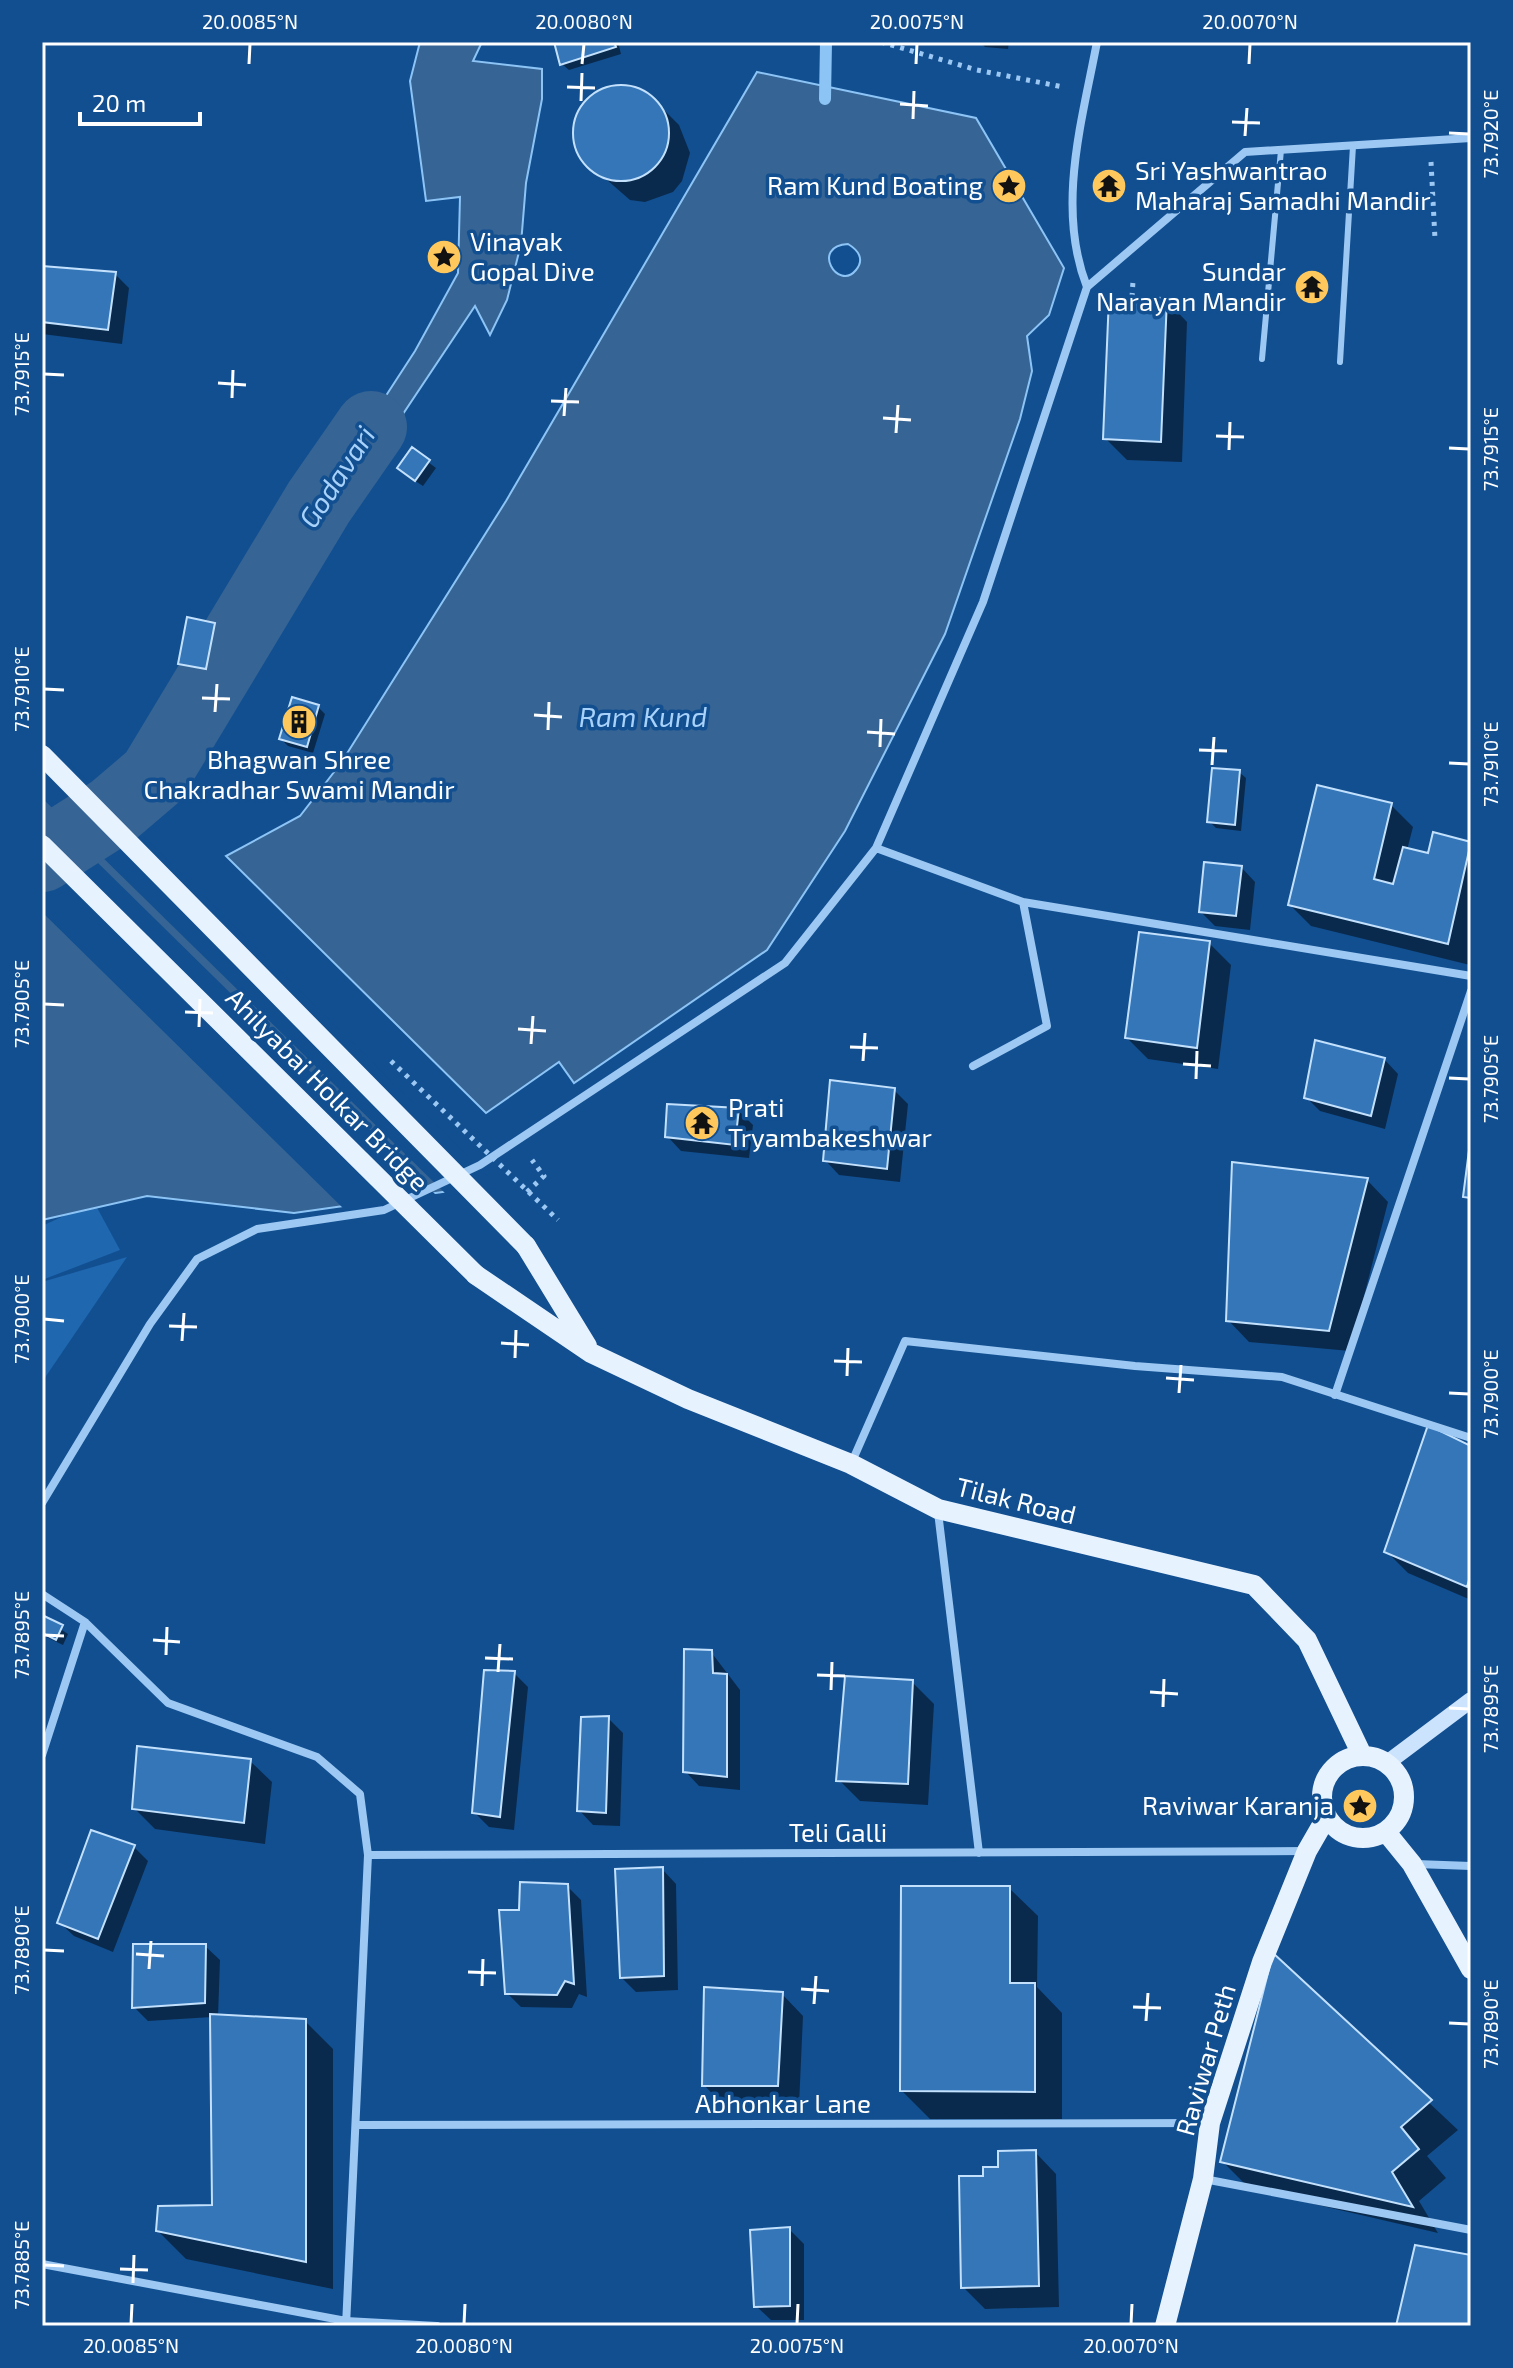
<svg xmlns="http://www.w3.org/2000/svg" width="1513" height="2368" viewBox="0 0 1513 2368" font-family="'Exo 2',sans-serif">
<rect width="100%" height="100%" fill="#114f91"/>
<path fill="#1f67ae" d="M94,1202L120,1250L42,1280V1226Z
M127,1257L42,1382V1282Z"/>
<path fill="#366494" stroke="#8dc4f6" stroke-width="2" fill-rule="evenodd" d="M420,42H482L473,61L542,69V99L526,183L521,244L507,300L490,335L475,306L331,522L313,508L415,351L458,273L460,197L426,201L410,81Z
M757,72L976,118L1064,268L1049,315L1027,336L1032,371L1020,419L945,634L845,831L767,950L574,1083L559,1062L486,1113L226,856L300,816L341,763L506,501ZM848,244C858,250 865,259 856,270C838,292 810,246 848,244Z
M42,740L492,1185L294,1213L147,1196L42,1220Z"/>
<path fill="#114f91" d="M42,736L495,1183V1188L448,1196L42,798Z
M42,808L438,1197L345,1210L42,912Z"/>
<path fill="#0007" d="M556,42H618L621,54L569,70L562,64Z
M980,42H1009L1008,49L985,47Z
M616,87L631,88L657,103L679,125L690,153L682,181L673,192L645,202L630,200L583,159L575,129L587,100Z
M42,268L115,274L129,288L122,344L42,334Z
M1166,300L1187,322L1182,462L1127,460L1105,438Z
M412,450L436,468L423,486L406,475Z
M214,625L221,631L212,675L187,670L181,664Z
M318,707L325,714L313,753L288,746L281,739Z
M1239,772L1246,778L1241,831L1216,828L1209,821Z
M1391,805L1413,827L1407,850L1429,856L1434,835L1471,844L1470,965L1311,926L1290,905Z
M1241,867L1255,882L1250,930L1215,926L1201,912Z
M1209,943L1231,965L1218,1069L1148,1059L1127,1038Z
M1384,1059L1398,1074L1385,1129L1320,1111L1306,1097Z
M894,1090L908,1104L900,1182L839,1175L825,1160Z
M738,1110L753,1125L749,1158L681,1151L667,1136Z
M1367,1180L1388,1202L1350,1351L1249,1342L1228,1320Z
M1471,1448V1600L1408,1573L1386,1551Z
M42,1617L68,1634L63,1645L42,1635Z
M711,1652L740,1690V1790L699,1786L685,1771Z
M514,1673L528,1687L514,1830L489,1827L474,1812Z
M912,1682L934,1704L928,1805L860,1801L839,1780Z
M608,1718L623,1733L620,1826L593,1825L579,1810Z
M250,1761L272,1782L265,1844L155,1829L134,1808Z
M134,1847L148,1861L113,1952L74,1936L59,1922Z
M662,1869L676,1884L678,1990L636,1992L622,1978Z
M567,1886L581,1900L587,1997L579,1994L572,2008L521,2007L507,1993L521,1912Z
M1009,1888L1038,1916L1037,1987L1062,2013V2119H930L902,2091Z
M205,1946L220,1960L218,2017L305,2021L333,2049V2289L186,2259L158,2231L214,2207L212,2017L148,2021L134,2007Z
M1274,1957L1458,2130L1427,2156L1446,2178L1419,2201L1438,2233L1250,2189L1222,2161Z
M782,1994L803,2016L799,2106L725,2107L704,2085Z
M1035,2152L1056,2174L1059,2307L985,2309L963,2287L985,2178Z
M790,2230L804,2244V2320H771L756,2306Z"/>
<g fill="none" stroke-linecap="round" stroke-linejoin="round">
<path stroke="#8dc4f6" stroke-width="12" d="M825,99L826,42"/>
<path stroke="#366494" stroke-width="72" d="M42,856L113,811L154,776L319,502L371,427"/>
</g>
<path fill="#3476b8" stroke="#c3e1fd" stroke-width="2" d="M554,42H614L616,47L560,65Z
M573 133a48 48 0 1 1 96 0a48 48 0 1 1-96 0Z
M42,266L116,272L108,330L42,322Z
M1109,297L1167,298L1161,442L1103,439Z
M412,447L430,460L415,481L397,468Z
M187,617L215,623L206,669L178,664Z
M292,697L319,705L307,747L279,739Z
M1212,768L1240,770L1235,825L1207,822Z
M1317,785L1392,803L1374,879L1393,884L1403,847L1428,853L1433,832L1471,842L1448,944L1288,905Z
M1204,862L1242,866L1236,916L1199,912Z
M1139,932L1210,941L1197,1048L1125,1038Z
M1315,1040L1385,1058L1371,1116L1304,1098Z
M830,1080L895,1088L887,1169L823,1161Z
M667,1104L739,1108L735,1145L665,1137Z
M1471,1135V1198L1463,1197Z
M1232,1162L1368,1178L1329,1331L1226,1321Z
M1428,1425L1471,1446V1573L1467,1587L1384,1552Z
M42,1615L63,1625L56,1640L42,1633Z
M684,1649L712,1650L713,1673L727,1674V1777L683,1772Z
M484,1670L515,1671L500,1817L472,1813Z
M845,1676L913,1680L908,1784L836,1781Z
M609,1716L606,1813L577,1811L581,1717Z
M137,1746L251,1759L244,1823L132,1809Z
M91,1830L135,1845L98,1939L57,1923Z
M663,1867L664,1976L620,1978L615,1869Z
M520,1882L568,1884L574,1984L565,1981L557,1995L505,1994L499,1910H519Z
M901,1886H1010V1983H1035V2092L900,2091Z
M133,1944H206L205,2003L132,2008Z
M1273,1953L1432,2100L1401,2127L1419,2149L1392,2172L1413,2207L1220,2162Z
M704,1987L783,1992L778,2086H702Z
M210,2014L306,2019V2262L156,2231L158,2206L212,2205Z
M1036,2150L1039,2286L961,2288L959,2176H983V2167H998V2151Z
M790,2227V2306L754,2307L750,2230Z
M1415,2245L1471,2255V2326H1396Z"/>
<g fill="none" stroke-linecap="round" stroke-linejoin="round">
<path stroke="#9cc8f3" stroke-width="5" stroke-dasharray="4 6" stroke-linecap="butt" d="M881,42L977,70L1063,87
M1431,162L1435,239
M1132,297L1133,281
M527,1192L544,1176L532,1160"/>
<path stroke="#9cc8f3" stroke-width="6" d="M1262,359L1281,150
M1340,362L1353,146"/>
<path stroke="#9cc8f3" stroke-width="8" d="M1087,287C1056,208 1082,121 1097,42
M876,848L1023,902L1471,976
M973,1066L1047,1026L1023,902
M1335,1395L1471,991
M851,1464L905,1341L1135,1366L1282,1377L1471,1438
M42,1503L150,1324L197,1259L257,1229L384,1210L480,1165L785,963L876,848L983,602L1087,287L1245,152L1471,138
M938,1512L979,1853
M42,1594L85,1622L168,1703L317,1757L360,1794L368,1855L346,2326
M42,1755L85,1622
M368,1855L1307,1851
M1416,1864L1471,1866
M356,2125L1210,2123
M1204,2179L1471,2230
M42,2264L346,2321L437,2326"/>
<path stroke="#cbe3fd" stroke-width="16" d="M1387,1763L1471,1700"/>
<path stroke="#e7f2ff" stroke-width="20" d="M526,1246L587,1346
M476,1275L591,1353L688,1399L851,1464L938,1509L1254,1585L1307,1640L1362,1755
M1322 1797a41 41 0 1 1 82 0a41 41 0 1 1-82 0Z
M1386,1832L1412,1864L1471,1969
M1165,2326L1203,2179L1210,2123L1262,1962L1307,1851L1326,1818"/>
<path stroke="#9cc8f3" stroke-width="5" stroke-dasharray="4 6" stroke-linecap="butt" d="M391,1061L558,1220"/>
<path stroke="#e7f2ff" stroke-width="20" d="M42,755L526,1246
M42,845L476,1275"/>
</g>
<path fill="none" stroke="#fff" stroke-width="3" d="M249,64L250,44M582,64L584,44M916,64L917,44M1249,64L1250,44M567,87L595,88M581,101L582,73M900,104L928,106M913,119L914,91M1232,122L1260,123M1449,133L1469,134M1245,136L1247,108M44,374L64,375M218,383L246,385M232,398L233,370M551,401L579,402M564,416L566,388M883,418L911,420M896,433L898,405M1216,436L1244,437M1449,448L1469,449M1229,450L1230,422M44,689L64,690M202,698L230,699M215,712L217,684M534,715L562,717M548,730L549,702M867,732L895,734M880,747L881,719M1199,750L1227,751M1449,763L1469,764M1212,765L1214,737M44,1004L64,1005M185,1012L213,1013M199,1027L200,999M518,1029L546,1031M531,1044L533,1016M850,1047L878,1048M863,1061L865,1033M1183,1064L1211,1066M1449,1078L1469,1079M1196,1079L1197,1051M44,1319L64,1321M169,1326L197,1327M182,1341L184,1313M501,1343L529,1345M515,1358L516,1330M834,1361L862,1362M847,1376L848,1348M1166,1378L1194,1380M1179,1393L1181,1365M1449,1393L1469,1394M44,1635L64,1636M153,1640L180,1642M166,1655L167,1627M485,1658L513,1659M498,1672L500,1644M817,1675L845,1676M831,1690L832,1662M1150,1692L1178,1694M1163,1707L1164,1679M1449,1708L1469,1709M44,1950L64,1951M136,1954L164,1956M149,1969L151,1941M468,1972L496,1973M482,1986L483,1959M801,1989L829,1991M814,2004L816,1976M1133,2007L1161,2008M1146,2021L1148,1993M1449,2023L1469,2024M44,2265L64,2266M120,2269L148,2270M133,2283L134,2255M131,2324L132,2304M464,2324L465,2304M797,2324L798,2304M1131,2324L1132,2304"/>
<defs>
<symbol id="sight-disc" viewBox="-11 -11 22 22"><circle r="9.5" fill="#ffc85d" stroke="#114f91"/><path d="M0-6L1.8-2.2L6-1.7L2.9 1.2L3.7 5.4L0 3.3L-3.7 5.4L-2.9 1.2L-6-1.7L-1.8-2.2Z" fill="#111"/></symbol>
<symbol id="temple-disc" viewBox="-11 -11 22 22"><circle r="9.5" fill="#ffc85d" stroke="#114f91"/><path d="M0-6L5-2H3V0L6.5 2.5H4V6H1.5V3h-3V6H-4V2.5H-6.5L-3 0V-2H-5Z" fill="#111"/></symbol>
<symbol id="building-disc" viewBox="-11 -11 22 22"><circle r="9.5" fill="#ffc85d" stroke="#114f91"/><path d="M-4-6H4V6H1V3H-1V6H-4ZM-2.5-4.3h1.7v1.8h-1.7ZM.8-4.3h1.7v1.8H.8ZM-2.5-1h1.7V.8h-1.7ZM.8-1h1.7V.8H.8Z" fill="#111"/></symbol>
</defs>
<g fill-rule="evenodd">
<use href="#sight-disc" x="989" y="166" width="40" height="40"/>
<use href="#temple-disc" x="1089" y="166" width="40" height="40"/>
<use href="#sight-disc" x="424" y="237" width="40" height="40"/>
<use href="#temple-disc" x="1292" y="267" width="40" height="40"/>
<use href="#building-disc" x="279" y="702" width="40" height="40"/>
<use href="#temple-disc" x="682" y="1103" width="40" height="40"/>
<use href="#sight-disc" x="1340" y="1786" width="40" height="40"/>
</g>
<g text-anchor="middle" stroke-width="7" stroke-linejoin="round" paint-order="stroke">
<g font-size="26" fill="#fff" stroke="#114f91" text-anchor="start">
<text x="1135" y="180">Sri Yashwantrao<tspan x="1135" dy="30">Maharaj Samadhi Mandir</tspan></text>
<text x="983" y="195" text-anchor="end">Ram Kund Boating</text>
<text x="470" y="251">Vinayak<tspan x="470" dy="30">Gopal Dive</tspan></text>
<text x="1286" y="281" text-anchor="end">Sundar<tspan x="1286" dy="30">Narayan Mandir</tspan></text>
<text x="299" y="769" text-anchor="middle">Bhagwan Shree<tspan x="299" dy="30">Chakradhar Swami Mandir</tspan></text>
<text x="728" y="1117">Prati<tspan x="728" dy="30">Tryambakeshwar</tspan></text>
<text x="1334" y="1815" text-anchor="end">Raviwar Karanja</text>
</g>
<g font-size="26" fill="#fff" stroke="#114f91">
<text transform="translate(327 1090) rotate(45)" y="9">Ahilyabai Holkar Bridge</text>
<text transform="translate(1016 1501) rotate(14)" y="9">Tilak Road</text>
<text x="838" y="1842">Teli Galli</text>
<text transform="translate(1206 2060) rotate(-74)" y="9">Raviwar Peth</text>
<text x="783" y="2113">Abhonkar Lane</text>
</g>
<g font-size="28" font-style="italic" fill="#a8d2fa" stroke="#114f91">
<text transform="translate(337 477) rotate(-57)" y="10">Godavari</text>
<text x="643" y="727">Ram Kund</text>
</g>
</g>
<rect width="1513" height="2368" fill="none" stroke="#114f91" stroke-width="88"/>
<path d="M80 112v12h120v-12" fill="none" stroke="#ffffff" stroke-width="4"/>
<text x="92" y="112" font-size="24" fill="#ffffff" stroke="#114f91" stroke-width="6" paint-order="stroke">20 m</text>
<rect x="44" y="44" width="1425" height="2280" fill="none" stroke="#fff" stroke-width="3"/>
<g font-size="20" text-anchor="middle" fill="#fff">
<text x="250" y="29">20.0085°N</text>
<text x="584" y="29">20.0080°N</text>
<text x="917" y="29">20.0075°N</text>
<text x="1250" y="29">20.0070°N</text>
<text transform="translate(1491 134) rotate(-90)" y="7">73.7920°E</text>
<text transform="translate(22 374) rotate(-90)" y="7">73.7915°E</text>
<text transform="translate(1491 449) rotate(-90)" y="7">73.7915°E</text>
<text transform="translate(22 689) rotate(-90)" y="7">73.7910°E</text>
<text transform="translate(1491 764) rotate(-90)" y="7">73.7910°E</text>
<text transform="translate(22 1004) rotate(-90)" y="7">73.7905°E</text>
<text transform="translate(1491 1079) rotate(-90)" y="7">73.7905°E</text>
<text transform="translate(22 1319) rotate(-90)" y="7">73.7900°E</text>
<text transform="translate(1491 1394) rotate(-90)" y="7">73.7900°E</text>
<text transform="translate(22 1635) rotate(-90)" y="7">73.7895°E</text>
<text transform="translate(1491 1709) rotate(-90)" y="7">73.7895°E</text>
<text transform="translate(22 1950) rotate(-90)" y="7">73.7890°E</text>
<text transform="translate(1491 2024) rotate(-90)" y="7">73.7890°E</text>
<text transform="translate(22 2265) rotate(-90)" y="7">73.7885°E</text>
<text x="131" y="2353">20.0085°N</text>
<text x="464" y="2353">20.0080°N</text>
<text x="797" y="2353">20.0075°N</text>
<text x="1131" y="2353">20.0070°N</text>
</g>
</svg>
